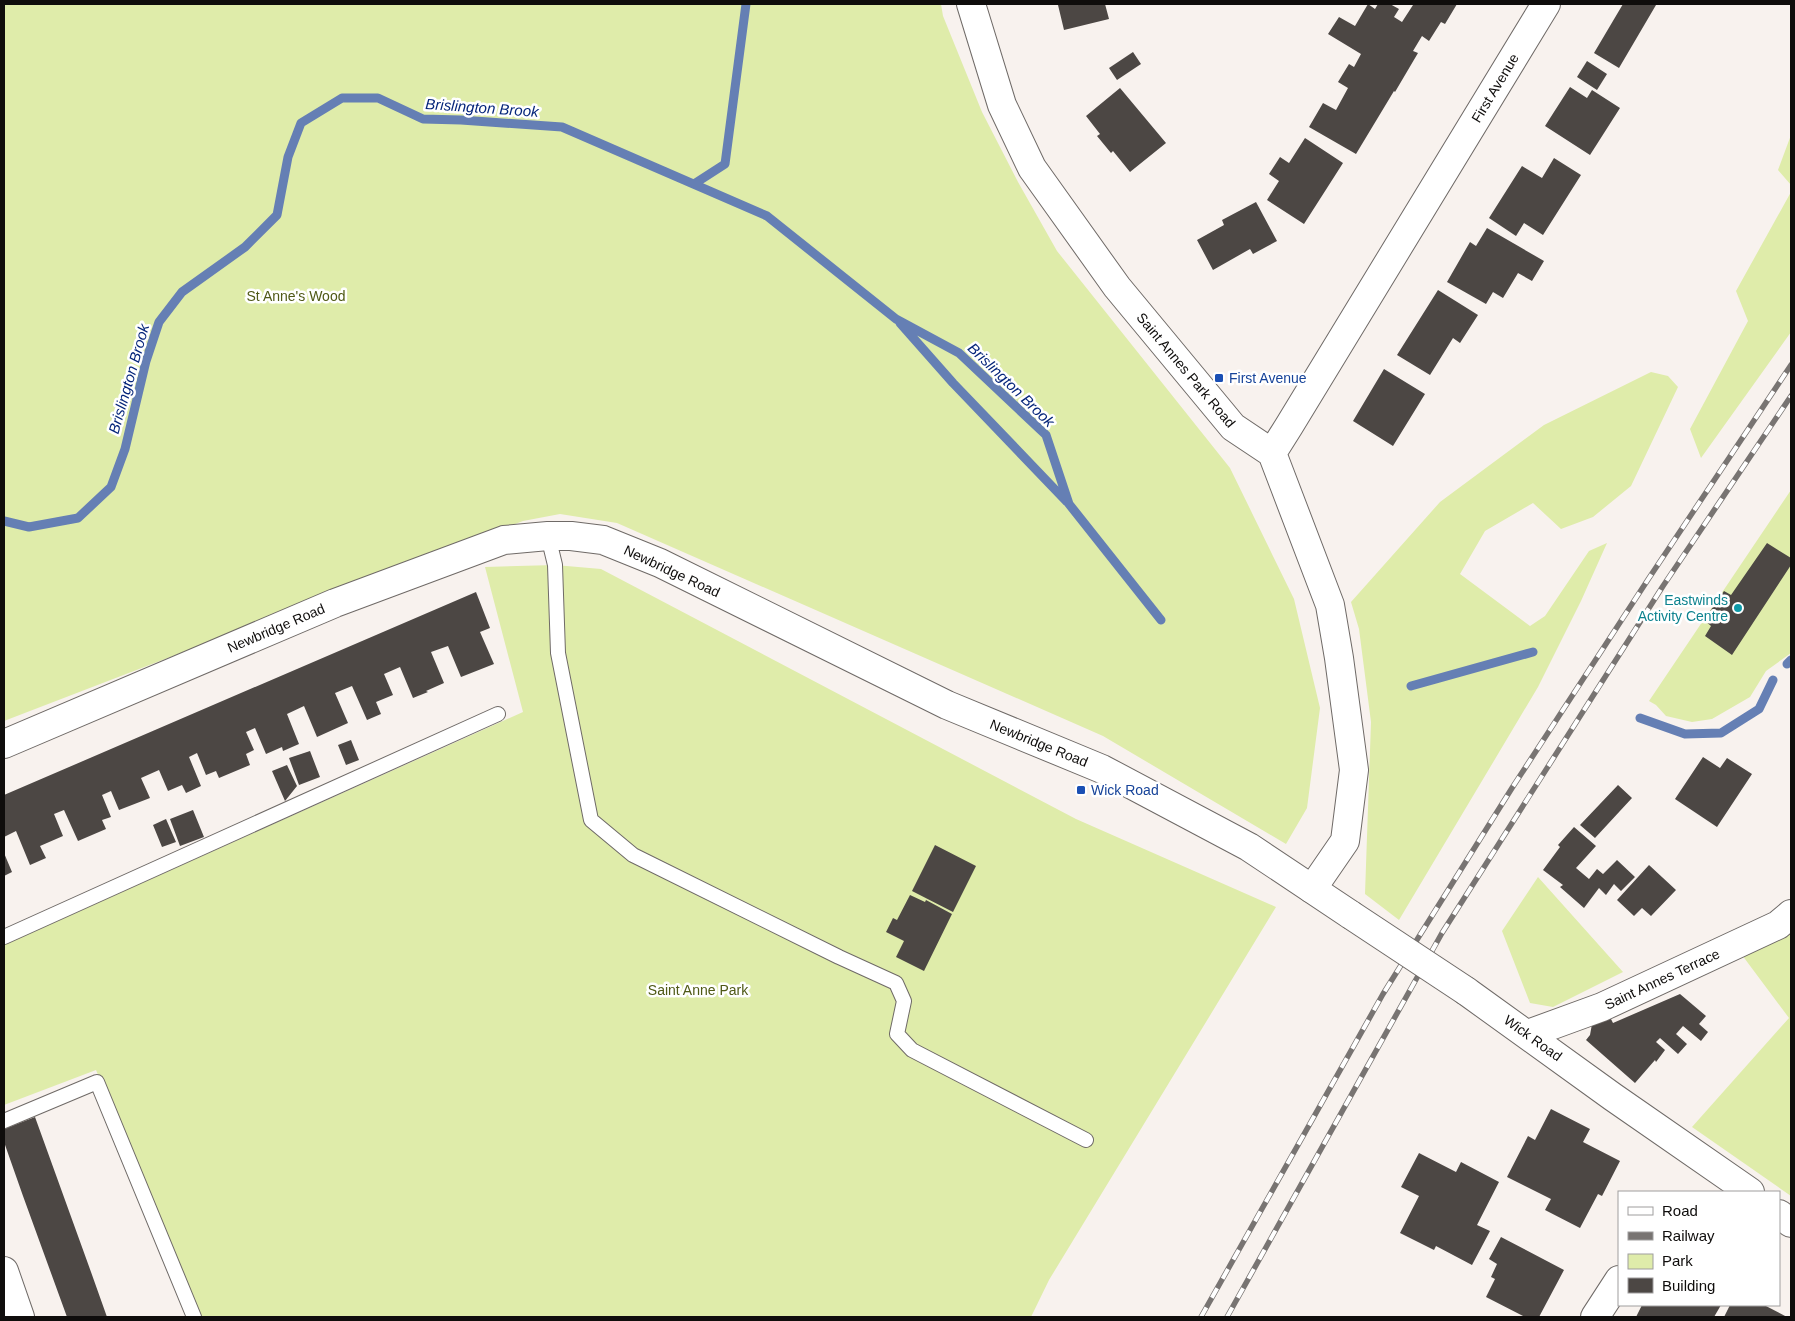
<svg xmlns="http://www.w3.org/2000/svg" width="1795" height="1321" viewBox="0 0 1795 1321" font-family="Helvetica,sans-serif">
<rect width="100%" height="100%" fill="#f8f2ee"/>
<path fill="#dfecaa" d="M4,4H941L943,16L982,112L1018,182L1057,251L1230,468L1294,599L1320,708L1307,808L1286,844L1103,736L617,523L560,514L523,521L4,721Z
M1791,135V185L1778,170Z
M1791,192V332L1701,458L1690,429L1748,321L1736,291Z
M1651,372L1668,376L1678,387L1631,486L1593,517L1561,529L1533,503L1485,531L1460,574L1530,626L1545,616L1589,551L1607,543L1581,601L1538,687L1399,920L1365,894L1371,722L1359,629L1351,602L1440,502L1544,425Z
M1791,490V653L1766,671L1750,697L1712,719L1692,722L1666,716L1656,705L1649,701Z
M555,565L601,569L1076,819L1276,907L1049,1280L1031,1317H200L96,1070L4,1105V945L523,712L485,567Z
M1538,877L1623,972L1553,1007L1530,1003L1502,931Z
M1791,930V1196L1692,1127L1789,1018L1742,955Z"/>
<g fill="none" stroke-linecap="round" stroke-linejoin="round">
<path stroke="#657fb4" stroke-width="9" d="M694,184L725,164L746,4
M900,323L953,383L1067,502
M4,521L29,527L78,518L111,487L125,449L146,361L159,322L182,292L245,247L277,215L288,157L301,123L342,98H378L423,119L461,120L562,127L767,216L896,319L959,353L1046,435L1069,504L1161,620
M1787,664L1791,660
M1411,686L1533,652
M1640,718L1685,734L1721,733L1759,709L1773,680"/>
</g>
<path fill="#4c4744" d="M1064,4H1105L1109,19L1064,30L1058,5Z
M1368,4L1375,9L1378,4H1390L1399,9L1394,17L1402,22L1413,5L1410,4H1457L1445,24L1441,22L1429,41L1422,36L1413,51L1418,53L1395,92L1394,91L1356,154L1309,127L1323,103L1336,110L1348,88L1338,82L1349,64L1354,67L1361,54L1328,34L1339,17L1355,26Z
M1623,4H1654L1656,5L1619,68L1594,53Z
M1133,52L1141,64L1117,80L1109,68Z
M1587,61L1607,74L1597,90L1577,77Z
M1570,87L1587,98L1592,90L1620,108L1590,155L1545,126Z
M1120,88L1166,143L1130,172L1113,151L1111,153L1097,136L1100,134L1086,116Z
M1305,138L1343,163L1304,224L1267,200L1279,181L1269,174L1280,157L1289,163Z
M1554,158L1581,175L1543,235L1524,223L1516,236L1489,218L1522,166L1542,178Z
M1256,202L1277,241L1253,254L1250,249L1213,270L1197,240L1224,225L1222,220Z
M1487,228L1544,261L1532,281L1518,273L1503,298L1493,292L1486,304L1447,282L1470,242L1476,246Z
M1438,290L1478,315L1460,343L1453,338L1430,375L1397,355Z
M1384,369L1425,394L1393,446L1353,421Z
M1767,543L1791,558V565L1732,655L1705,636L1711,626L1704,620L1724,591L1731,595Z
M476,592L490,628L480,632L494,664L461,677L448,646L431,652L444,683L426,691L428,692L413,698L400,667L384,674L393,695L376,702L381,714L367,720L352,686L335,693L348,723L317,737L304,706L287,714L299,744L283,751L282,747L266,754L255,728L246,732L254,750L246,754L250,765L219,778L216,771L206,775L197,753L189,757L201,786L186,793L182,785L168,791L159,770L141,778L150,798L119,810L111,791L102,795L111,817L102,820L106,829L78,841L64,810L54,814L63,836L40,846L46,858L30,865L16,831L4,837V795Z
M351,740L359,760L346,765L338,745Z
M310,751L320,777L299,785L289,758Z
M1703,757L1720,768L1727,758L1752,774L1717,827L1675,799Z
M287,765L297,786L285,801L272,771Z
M1618,785L1632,798L1595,838L1580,825Z
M193,810L204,837L180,846L170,819Z
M166,819L176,842L162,847L153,825Z
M1574,827L1596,846L1576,868L1589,879L1597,869L1603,874L1617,860L1635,877L1621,891L1614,884L1606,895L1599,888L1584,908L1560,887L1563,885L1543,870L1560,847L1558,845Z
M935,845L976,866L953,912L912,891Z
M4,853L12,872L4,876Z
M1649,865L1676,890L1651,916L1642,908L1634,916L1617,900Z
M910,895L925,902L926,900L952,914L924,971L896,957L904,941L886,932L893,918L897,920Z
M1680,994L1706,1016L1699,1024L1708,1032L1701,1041L1683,1026L1676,1034L1687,1044L1678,1054L1660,1038L1656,1042L1665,1050L1656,1062L1655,1060L1635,1083L1586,1040L1590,1035L1592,1024L1609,1015L1613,1023Z
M1551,1109L1590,1129L1583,1142L1620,1161L1602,1196L1598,1194L1580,1228L1545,1210L1551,1199L1507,1177L1528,1136L1535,1140Z
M35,1117L91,1272L107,1317H67L23,1196L4,1142V1129Z
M1419,1153L1456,1172L1461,1162L1499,1182L1477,1225L1490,1231L1472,1265L1436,1246L1434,1250L1400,1233L1419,1196L1401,1187Z
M1501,1237L1564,1270L1539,1317H1525L1486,1297L1495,1279L1491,1277L1497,1264L1489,1259Z
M1642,1305H1721L1714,1317H1636Z
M1730,1305H1764L1787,1317H1724Z"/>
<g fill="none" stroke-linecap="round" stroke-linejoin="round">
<defs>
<path id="service" d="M548,536L555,565L558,653L591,820L633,855L839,957L896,983L904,1001L897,1034L912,1050L1086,1140
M4,937L498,714
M4,1121L97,1082L194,1317"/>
<path id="minor" d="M971,4L1002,105L1032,168L1117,287L1233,427L1272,453L1330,605L1339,658L1354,770L1345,841L1312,889
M1272,453L1289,426L1546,4
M1528,1034L1602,1007L1778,925L1791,914
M4,1271L20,1317"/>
<path id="tertiary" d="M4,744L335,603L504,540L548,536H571L603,540L660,563L947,705L1102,769L1249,847L1351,915
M1466,991L1613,1097L1750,1192
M1779,1214L1791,1223
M1595,1317L1619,1280"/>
</defs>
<use href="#service" stroke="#6f6a67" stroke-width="16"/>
<use href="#minor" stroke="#6f6a67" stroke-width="30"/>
<use href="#tertiary" stroke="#6f6a67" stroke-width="30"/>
<use href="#service" stroke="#fff" stroke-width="14"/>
<use href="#minor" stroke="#fff" stroke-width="28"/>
<use href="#tertiary" stroke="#fff" stroke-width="28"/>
<defs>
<path id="rail" d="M1201,1317L1383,994L1512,788L1649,578L1791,365
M1227,1317L1442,933L1663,586L1791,396"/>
</defs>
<use href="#rail" stroke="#787472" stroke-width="5.5"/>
<use href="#rail" stroke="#fff" stroke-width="4" stroke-dasharray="11" stroke-linecap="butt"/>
<defs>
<path id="tertiary-bridge" d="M1351,915L1466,991"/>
</defs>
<use href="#tertiary-bridge" stroke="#6f6a67" stroke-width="30" stroke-linecap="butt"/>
<use href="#tertiary-bridge" stroke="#fff" stroke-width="28"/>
</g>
<g fill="#1a4fb4" stroke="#fff" stroke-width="2">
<rect x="1214" y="373" width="10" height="10" rx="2.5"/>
<rect x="1076" y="785" width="10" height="10" rx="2.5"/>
</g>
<circle fill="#0f9aa8" stroke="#fff" stroke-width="2" cx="1738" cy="608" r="5"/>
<g text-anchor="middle" stroke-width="5" stroke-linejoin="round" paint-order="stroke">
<g font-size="14" fill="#0f0d0c" stroke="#fff">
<text transform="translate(1495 88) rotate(-59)" y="5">First Avenue</text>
<text transform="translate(1186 370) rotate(50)" y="5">Saint Annes Park Road</text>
<text transform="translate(672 571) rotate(25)" y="5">Newbridge Road</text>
<text transform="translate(276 628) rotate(-23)" y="5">Newbridge Road</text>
<text transform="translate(1039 743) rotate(22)" y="5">Newbridge Road</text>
<text transform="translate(1662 979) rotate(-25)" y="5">Saint Annes Terrace</text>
<text transform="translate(1533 1038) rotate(36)" y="5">Wick Road</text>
</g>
<g font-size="14" fill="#4f5916" stroke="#fff">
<text x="296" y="301">St Anne's Wood</text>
<text x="698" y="995">Saint Anne Park</text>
</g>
<g font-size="14" fill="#164399" stroke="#fff" text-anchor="start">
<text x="1229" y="383">First Avenue</text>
<text x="1091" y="795">Wick Road</text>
</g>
<g font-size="14" fill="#0d838f" stroke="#fff" text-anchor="end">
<text x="1728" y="605">Eastwinds<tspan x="1728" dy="16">Activity Centre</tspan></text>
</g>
<g font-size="15" font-style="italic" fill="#05257a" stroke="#fff">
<text transform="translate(482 108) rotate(4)" y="5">Brislington Brook</text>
<text transform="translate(129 379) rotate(-74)" y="5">Brislington Brook</text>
<text transform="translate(1011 385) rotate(44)" y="5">Brislington Brook</text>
</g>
</g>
<rect width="1795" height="1321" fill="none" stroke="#0f0d0c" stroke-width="10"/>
<rect x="1618" y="1191" width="162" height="115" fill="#ffffff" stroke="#9f9e9e"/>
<rect x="1628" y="1207" width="25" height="8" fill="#ffffff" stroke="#9f9e9e"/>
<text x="1662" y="1216" font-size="15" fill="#0f0d0c">Road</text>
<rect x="1628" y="1232" width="25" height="8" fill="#787472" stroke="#9f9e9e"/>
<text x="1662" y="1241" font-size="15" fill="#0f0d0c">Railway</text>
<rect x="1628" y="1254" width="25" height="15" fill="#dfecaa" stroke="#9f9e9e"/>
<text x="1662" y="1266" font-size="15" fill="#0f0d0c">Park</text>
<rect x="1628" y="1278" width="25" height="15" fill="#4c4744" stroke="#9f9e9e"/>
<text x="1662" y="1291" font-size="15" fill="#0f0d0c">Building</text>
</svg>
